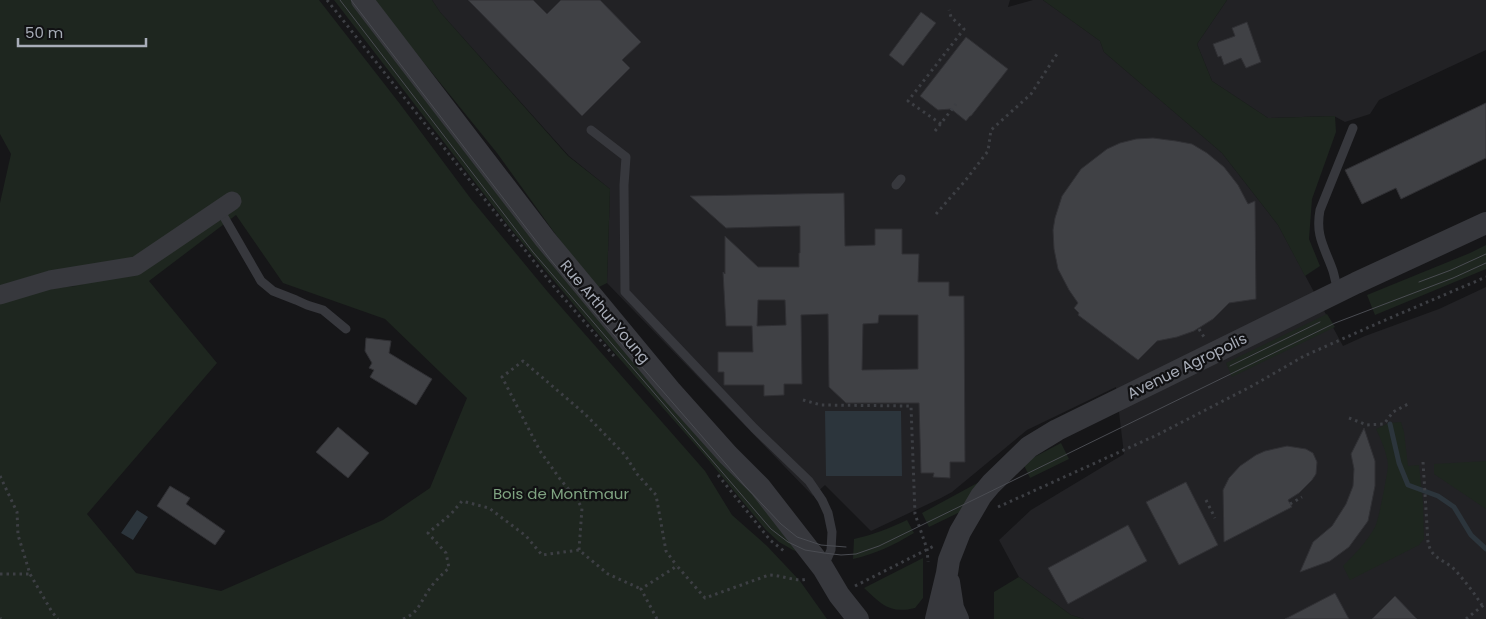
<svg xmlns="http://www.w3.org/2000/svg" width="1486" height="619" viewBox="0 0 1486 619" font-family="Poppins,sans-serif">
<rect width="100%" height="100%" fill="#161618"/>
<path fill="#222225" d="M432,0H1010L1008,7L1033,0H1043L1100,41L1104,52L1222,153L1278,225L1343,346L1365,336L1439,309L1486,287V619H1084L1071,615L1019,577L999,540L1031,510L1124,454L1116,387L1027,430L952,492L941,498L871,531L825,485L813,496L607,283L610,189L569,156L440,12Z
M1227,0H1486V50L1379,100L1370,114L1345,122L1334,116L1268,118L1212,81L1197,44Z"/>
<path fill="#1e261f" fill-rule="evenodd" d="M0,0H319L400,104L471,199L547,291L705,471L732,515L767,546L800,581L827,619H0V299L41,289L89,285L0,292V203L11,154L0,134ZM236,215L283,283L385,319L467,398L430,488L383,520L221,591L136,573L87,514L217,363L149,281Z
M334,0H356L807,555L793,550L779,542L766,530L706,457L605,342L511,229Z
M373,0H432L440,12L568,156L610,189L607,283L595,289L497,153Z
M1043,0H1227L1197,44L1212,81L1268,118L1335,116L1336,132L1312,199L1309,239L1320,266L1305,276L1278,225L1222,153L1104,52L1100,41Z
M1486,245V269L1375,315L1367,295L1470,253Z
M1327,314L1335,327L1232,377L1226,363Z
M1401,422L1404,432L1408,466L1419,465L1423,502L1424,539L1419,545L1350,580L1343,566C1355,554 1366,543 1375,527C1379,519 1387,476 1388,466C1388,456 1381,439 1376,429L1389,423Z
M1061,443L1069,459L1030,478L1023,463Z
M1486,461V509L1434,474V464Z
M981,481L960,512L929,527L922,513Z
M907,520L914,533C894,545 875,554 853,559L854,539C873,535 890,528 907,520Z
M923,558V598L915,608C890,614 882,605 864,588Z
M1019,577L1071,615L1084,619H994V592Z"/>
<path fill="#2c353c" d="M825,411H901L902,476H826Z
M137,510L148,517L133,540L121,533Z"/>
<g fill="none" stroke-linecap="round" stroke-linejoin="round">
<path stroke="#2c353c" stroke-width="5" d="M1390,424L1399,463L1408,485L1438,496L1454,507L1471,535L1486,549"/>
</g>
<path fill="#404145" stroke="#303034" fill-rule="evenodd" d="M468,0H533L547,14L561,0H600L641,42L622,60L630,68L582,116Z
M921,12L936,23L903,66L889,55Z
M1247,22L1261,62L1246,68L1241,58L1224,65L1221,56L1218,57L1213,44L1235,36L1232,28Z
M966,37L1008,69L971,116H970L966,121L951,109L938,110L920,96Z
M1486,103V158L1401,199L1396,188L1362,204L1345,170Z
M1153,138L1176,141L1192,144L1207,153L1224,167L1238,185L1248,204L1255,201L1256,299L1229,303L1213,319L1194,331L1177,337L1157,341L1138,360L1078,315L1079,313L1074,308L1078,303L1069,290L1058,269L1054,249L1053,230L1055,218L1062,196L1081,169L1107,149L1120,143L1136,139Z
M844,193L845,246L875,245V229H902V254H919L918,282H949V296H964L965,462H950V478L933,477L934,473H921L919,403H846L829,387L828,314L801,315L802,384H784V395L764,396V385H724V372H718V352H753L752,326H726L723,272L725,274V236L758,267H799V253H800V226L726,228L690,196ZM758,300H785L786,325L757,326ZM879,315H918V369L862,370L863,324L878,323Z
M366,338L391,341L389,353L432,379L416,405L370,377L374,370L369,368L372,363L365,351Z
M338,427L369,453L348,478L316,452Z
M1364,428L1375,461V486L1368,521L1349,547L1330,561L1300,572L1313,542L1332,526L1346,504L1353,486L1354,469L1351,454Z
M1287,446L1306,449L1313,453L1317,462L1316,474L1312,480L1299,493L1288,500L1292,507L1224,542L1223,490L1229,478L1240,466L1256,455L1265,451Z
M1186,482L1218,545L1179,565L1146,502Z
M170,486L190,498L186,504L225,531L215,545L157,506Z
M1128,525L1147,561L1068,604L1048,568Z
M1335,593L1349,619H1285Z
M1395,596L1417,619H1372Z"/>
<g fill="none" stroke-linecap="round" stroke-linejoin="round">
<path stroke="#3d3f44" stroke-width="3" stroke-dasharray="2.5 4" stroke-linecap="butt" d="M327,0L555,288L614,356
M941,124L908,101L964,29L951,17L949,10
M935,131L956,104
M936,214L965,181L988,151L991,130L1031,94L1057,54
M1199,329L1204,337
M803,400L821,405L911,406L915,514L927,549L928,562
M1349,418L1367,425L1384,424L1393,412L1408,404
M1423,462L1428,542C1431,559 1444,559 1455,570C1465,581 1474,593 1482,605
M718,475L770,540L784,551
M0,476L17,512L18,535L30,574L52,612L58,619
M1206,500L1215,518
M1290,504L1302,497
M998,507L1157,435L1252,386L1304,356L1383,321L1486,277
M579,550L582,508L576,498L560,479L540,451L502,377L523,361L585,414L625,455L637,474L656,495L666,551L677,566
M0,574H30
M855,586L934,546
M0,618L1,619
M403,619C416,614 419,606 425,596C431,585 440,576 449,568L446,553L428,533L451,514L462,501L489,508L526,536L542,555L579,550L608,574L641,589
M657,619L641,589L677,566L705,598L769,575C782,575 795,582 807,579
M1466,619L1486,603"/>
<path stroke="#37383d" stroke-width="9" d="M591,130L626,157L624,185L625,292L754,428L809,481L822,500L828,513L832,532L831,550L824,566
M896,185L901,179
M220,210L261,281L273,291L296,300L307,305L323,310L346,329
M1338,291C1336,284 1335,278 1333,271C1325,248 1315,236 1320,210L1353,128"/>
<path stroke="#37383d" stroke-width="19" d="M0,295L50,280L136,266L232,201"/>
<path stroke="#37383d" stroke-width="22" d="M362,0L545,239L670,390L728,455L760,487L823,568L839,595L858,619
M949,582L953,608L958,619
M936,619L947,573L949,560L960,532L981,496L991,484L1029,447L1057,430L1356,283L1486,223"/>
<path stroke="#4a4c52" stroke-width="1" d="M340,0L533,252L771,529L788,542L805,550L824,553L841,555L856,554L879,546L1335,323L1453,278L1486,263
M351,0L550,259L595,313L745,486L781,524L797,537L821,545L846,547
M1419,282L1451,270L1486,254
M1230,366L1320,322"/>
</g>
<g text-anchor="middle" stroke-width="4.5" stroke-linejoin="round" paint-order="stroke">
<g font-size="15" fill="#a8adb8" stroke="#111113">
<text transform="translate(605 312) rotate(50)" y="5">Rue Arthur Young</text>
<text transform="translate(1187 366) rotate(-26)" y="5">Avenue Agropolis</text>
</g>
<g font-size="15" fill="#7fa381" stroke="#111113">
<text x="561" y="499">Bois de Montmaur</text>
</g>
</g>
<path d="M18 38v8h128v-8" fill="none" stroke="#a8adb8" stroke-width="2.5"/>
<text x="25" y="38" font-size="15" fill="#a8adb8" stroke="#111113" stroke-width="4" paint-order="stroke">50 m</text>
</svg>
